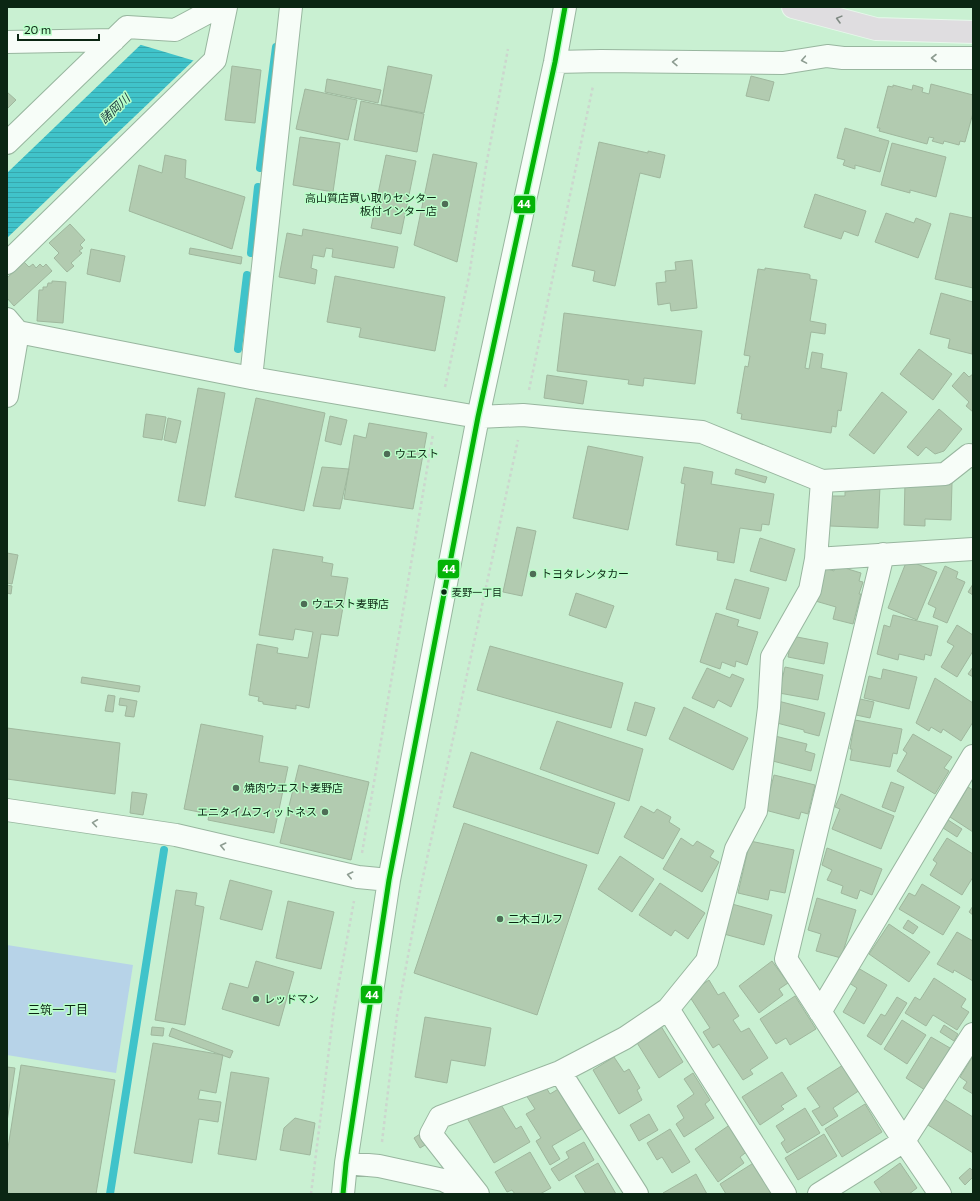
<svg xmlns="http://www.w3.org/2000/svg" width="980" height="1201" viewBox="0 0 980 1201" font-family="Commissioner,'Noto Sans JP',sans-serif">
<defs>
<pattern id="water-rules" width="6" height="5" patternUnits="userSpaceOnUse"><rect width="6" height="5" fill="#40c3ca"/><path d="M0 2.5h6" fill="none" stroke="#37a7ad"/></pattern>
</defs>
<rect width="100%" height="100%" fill="#c9f0d2"/>
<path fill="#b7d3e8" d="M7,945L133,965L116,1073L7,1055Z"/>
<path fill="url(#water-rules)" d="M180,7L195,59L7,238V173Z"/>
<path fill="#c9f0d2" d="M177,7H255L195,61L138,44Z"/>
<g fill="none" stroke-linecap="round" stroke-linejoin="round">
<path stroke="#40c3ca" stroke-width="8" d="M260,168L276,47
M251,253L258,187
M238,349L247,275
M110,1194L164,850"/>
</g>
<path fill="#b2cbb0" stroke="#9fb79d" d="M232,66L261,70L255,123L225,120Z
M388,66L432,75L424,113L381,105Z
M751,76L774,82L769,101L746,96Z
M327,79L381,90L378,103L325,92Z
M931,84L973,95V113L965,142L960,141L959,145L944,141L943,144L932,141L934,138L929,137L927,144L879,131L880,128H877L888,86L893,87V85L912,90L913,85L923,88L922,92L929,94Z
M305,89L357,100L348,140L296,129Z
M7,92L16,100L7,109Z
M361,101L424,114L417,152L354,140Z
M845,128L889,141L880,172L855,165V169L843,165L845,160L837,158Z
M300,137L340,143L333,192L293,185Z
M599,142L648,153V151L665,155L660,178L640,173L615,286L593,281L595,271L572,266Z
M892,143L946,157L936,197L910,190V193L881,185Z
M433,154L477,163L457,262L414,245Z
M165,155L186,160L185,178L245,197L232,249L129,211L139,165L162,173Z
M386,155L416,161L401,234L371,228Z
M815,194L866,211L858,236L844,231L841,239L804,227Z
M886,213L914,223L916,218L931,224L918,258L875,242Z
M950,213L973,218V288L935,279Z
M70,224L85,240L80,245L83,248L79,251L82,253L71,263L74,266L67,272L54,258L59,253L49,243Z
M303,229L398,247L394,268L332,257L333,249L326,248L324,257L313,255L311,268L317,270L315,284L279,277L287,233L302,236Z
M190,248L242,257L241,264L189,254Z
M91,249L125,256L120,282L87,274Z
M692,260L697,308L671,311L670,303L658,305L656,283L666,282L665,271L676,270L675,262Z
M24,262L29,267L33,264L36,268L40,264L43,267L46,264L52,271L14,306L7,298V278Z
M765,268L808,274L810,275V279L817,280L810,321L826,324L825,334L811,332L805,368L809,369L812,352L823,354L821,368L847,373L841,411L838,410L836,427L832,426L831,433L741,419L742,414L737,413L745,366L748,367L750,356L744,355L758,269L765,270Z
M335,276L445,297L435,351L359,337L361,328L327,322Z
M52,281L66,282L63,323L37,321L39,290H43V287H47L48,283H52Z
M941,293L973,302L972,354L948,348L950,339L930,334Z
M564,313L702,331L695,384L644,378L643,386L628,384L629,380L557,371Z
M919,349L952,374L933,400L900,374Z
M964,372L969,377L973,374V412L966,406L969,402L952,386Z
M547,375L587,381L583,404L544,398Z
M198,388L225,393L205,506L178,501Z
M882,392L907,412L874,454L849,435Z
M256,398L325,413L304,511L235,497Z
M939,409L962,429L944,451L935,454L926,447L918,456L907,447Z
M146,414L166,417L162,440L143,437Z
M330,416L347,420L341,445L325,441Z
M168,418L181,421L176,443L164,440Z
M369,423L427,433L413,509L344,499L354,435L366,438Z
M588,446L643,457L628,530L573,518Z
M322,467L349,469L340,509L313,506Z
M684,467L713,472L711,484L774,494L769,525L762,524L761,531L740,528L734,563L717,560L718,552L676,545L685,484L681,483Z
M736,469L767,477L765,483L735,474Z
M905,482L952,483L951,520L925,519V526L904,525Z
M880,487L878,528L830,526L831,496H845V492Z
M517,527L536,531L522,596L503,592Z
M760,538L795,549L786,581L750,571Z
M273,549L323,557L322,562L333,564L331,576L348,578L338,636L321,634L309,708L296,705V709L263,704V702L258,701L259,697L249,695L257,644L278,648L277,653L308,658L313,632L295,629L293,640L259,635Z
M7,553L18,555L12,584L7,583Z
M907,560L937,572L917,620L888,608Z
M835,565L861,573L859,581L863,582L859,594H861L853,624L833,619L836,607L812,600L821,567L834,571Z
M945,566L958,572L956,578L965,582L947,623L933,617L936,608L928,604Z
M735,579L769,588L760,619L726,609Z
M973,584V595L968,592Z
M7,585L12,586L11,594L7,593Z
M576,593L614,606L606,628L569,615Z
M716,613L739,620L737,626L758,632L747,665L736,661L735,667L722,662L720,669L700,662Z
M893,615L938,626L931,656L925,654L924,660L899,654L898,660L877,654L884,625L890,627Z
M957,625L973,635V651L957,677L941,667L954,646L947,642Z
M792,636L828,643L824,664L788,657Z
M490,646L623,683L611,728L477,690Z
M785,667L823,675L818,700L779,693Z
M973,667V677L968,674Z
M707,668L730,678L732,674L744,679L731,707L718,700L714,708L692,698Z
M883,669L917,677L909,709L864,698L869,676L881,679Z
M82,677L140,686L139,692L81,683Z
M935,678L973,703V722L961,741L943,729L941,733L931,727L929,731L916,723Z
M108,695L115,696L113,712L105,711Z
M120,698L137,701L134,717L125,716L127,706L119,705Z
M860,699L874,702L870,718L856,715Z
M778,701L825,713L819,736L804,732V730L773,722Z
M635,702L655,708L646,736L627,730Z
M684,707L748,738L733,770L669,739Z
M855,720L902,729L897,754L893,753L890,767L850,760L852,749H850Z
M557,721L643,749L629,801L540,769Z
M201,724L263,736L259,762L288,767L274,833L208,820L209,814L184,809Z
M7,728L120,743L115,794L7,779Z
M913,734L952,757L944,768L949,771L935,794L897,771L907,753L903,750Z
M775,736L807,744L805,751L815,754L811,771L769,760Z
M471,752L615,803L598,854L453,807Z
M299,765L369,782L351,860L280,843Z
M774,775L815,785L808,814L801,812L799,819L765,810Z
M891,782L904,787L895,812L882,807Z
M968,787L973,790V832L950,817Z
M132,792L147,794L143,815L130,813Z
M841,794L894,816L881,849L832,829L840,809L835,807Z
M641,806L654,813L657,809L671,817L669,822L680,829L663,859L624,837Z
M945,818L962,829L957,837L940,826Z
M464,823L587,865L537,1015L414,973Z
M681,838L693,846L697,841L714,851L710,857L719,862L702,892L663,869Z
M947,838L973,854V877L962,895L930,875L937,863L933,860Z
M750,841L794,850L785,893L770,890L768,900L738,893Z
M827,848L882,869L872,895L860,890L857,899L841,893L843,886L827,880L832,870L822,865Z
M620,856L654,879L632,912L598,889Z
M230,880L272,891L262,930L220,919Z
M660,883L705,913L688,939L675,930L671,936L639,915Z
M922,884L960,907L943,935L899,909L909,893L915,896Z
M176,890L197,893L195,905L204,907L185,1025L155,1020Z
M817,898L856,910L841,958L816,951L821,934L808,930Z
M288,901L334,912L321,969L276,958Z
M732,904L772,915L764,945L724,934Z
M973,906V915L969,912Z
M908,920L918,927L913,934L903,928Z
M889,924L930,952L909,982L869,954Z
M957,932L973,941V981L954,970L953,973L937,964Z
M256,961L294,972L279,1026L222,1009L230,983L248,988Z
M772,961L788,983L779,989L783,995L759,1013L739,986Z
M858,968L887,985L864,1024L843,1012L857,988L849,983Z
M934,978L966,999L961,1007L969,1012L957,1030L933,1015L926,1026L905,1013L915,997L920,1000Z
M709,980L718,995L724,992L739,1016L733,1020L741,1032L749,1028L768,1058L750,1070L753,1074L743,1080L719,1044L713,1048L703,1032L710,1028L688,994Z
M795,996L816,1029L790,1045L786,1038L776,1044L760,1019Z
M897,997L907,1003L881,1045L867,1036L881,1014L885,1016Z
M425,1017L491,1028L485,1066L451,1060L447,1083L415,1077Z
M902,1020L926,1035L907,1064L884,1049Z
M659,1023L683,1062L659,1078L634,1038Z
M944,1025L958,1034L954,1041L940,1032Z
M152,1027L164,1028L163,1036L151,1035Z
M172,1028L233,1051L230,1058L169,1036Z
M931,1037L950,1048L925,1090L906,1078Z
M153,1043L223,1055L216,1093L200,1090L198,1099L221,1102L218,1122L199,1119L192,1163L134,1153Z
M973,1056V1094L963,1088L967,1082L960,1077Z
M614,1057L624,1072L629,1069L640,1088L637,1090L642,1100L619,1114L593,1070Z
M21,1065L115,1080L96,1194H7V1154Z
M843,1065L860,1090L833,1108L838,1116L822,1126L812,1111L820,1107L807,1088Z
M7,1067L15,1068L7,1122Z
M231,1072L269,1078L256,1160L218,1154Z
M782,1072L797,1096L781,1106L784,1109L760,1125L742,1097Z
M693,1073L710,1100L705,1104L714,1118L684,1137L676,1124L684,1118L677,1106L694,1094L684,1079Z
M544,1084L550,1094L560,1088L583,1128L552,1146L560,1159L550,1165L536,1141L541,1138L526,1114L535,1109L526,1095Z
M944,1099L973,1117V1153L928,1125Z
M498,1100L516,1129L521,1126L530,1142L494,1163L467,1118Z
M865,1104L882,1132L842,1157L825,1129Z
M805,1108L820,1133L787,1153L781,1143L785,1140L776,1126Z
M649,1114L658,1130L639,1141L630,1125Z
M295,1118L315,1123L310,1155L280,1150L284,1128Z
M731,1124L749,1150L740,1157L744,1163L718,1182L695,1149Z
M670,1129L690,1162L672,1173L662,1157L657,1160L647,1143Z
M423,1132L430,1142L420,1148L414,1138Z
M824,1134L837,1156L798,1180L785,1158Z
M584,1142L594,1160L559,1181L551,1169L569,1158L566,1152Z
M530,1152L551,1188L540,1194H515L512,1190L507,1192L495,1172Z
M755,1162L773,1194H726L720,1184Z
M598,1163L616,1194H586L575,1176Z
M900,1163L917,1188L909,1194H882L874,1182Z
M970,1168L973,1171V1177L965,1185L959,1178Z
M696,1174L707,1194H663V1193Z"/>
<g fill="none" stroke-linecap="round" stroke-linejoin="round">
<defs>
<path id="minor" d="M7,42L114,40
M555,62L601,61L783,63L827,56L843,58H973
M7,143L127,27L175,30L218,7
M7,263L215,60L226,7
M7,319L18,332L251,378L478,417L523,415L702,432L822,481L945,474L969,455L973,456
M251,378L291,7
M7,396L18,332
M883,554L786,959L904,1141L940,1194
M816,559L973,549
M7,810L176,835L358,877L389,880
M668,1009L785,1194
M820,1012L973,756
M560,1072L637,1194
M346,1163L379,1166L443,1180L471,1194
M343,1194L346,1163L389,880L478,417L555,62L565,7
M478,1194L431,1134L440,1117L560,1072L625,1038L668,1009L707,961L736,849L756,811L769,708L772,657L810,590L816,559L822,481
M819,1194L904,1141L973,1034"/>
<path id="highway" d="M793,7L876,29L973,32"/>
</defs>
<use href="#minor" stroke="#98b69f" stroke-width="24"/>
<use href="#highway" stroke="#e7f8eb" stroke-width="24"/>
<path stroke="#ccd6ce" stroke-width="2.5" stroke-dasharray="3 3" stroke-linecap="butt" d="M445,387L469,276L486,166L508,49
M529,390L593,86
M362,853L433,434
M382,1142L397,1015L421,886L518,440
M311,1194L334,1009L354,901"/>
<use href="#minor" stroke="#f7fdf8" stroke-width="22"/>
<use href="#highway" stroke="#dfdde0" stroke-width="22"/>
<defs>
<path id="bus-1" d="M343,1194L346,1163L389,880L478,417L555,62L565,7"/>
</defs>
<use href="#bus-1" stroke="#baffc9" stroke-width="8"/>
<use href="#bus-1" stroke="#04b307" stroke-width="5"/>
</g>
<defs><path id="oneway-chevron" d="M-2-3.5L2.5 0L-2 3.5" fill="none" stroke-width="1.6" stroke-linecap="round" stroke-linejoin="round"/></defs>
<use stroke="#808b84" href="#oneway-chevron" transform="translate(839 19) rotate(-165)"/>
<g stroke="#8d9c91">
<use href="#oneway-chevron" transform="translate(934 58) rotate(-180)"/>
<use href="#oneway-chevron" transform="translate(804 60) rotate(170)"/>
<use href="#oneway-chevron" transform="translate(675 62) rotate(-179)"/>
<use href="#oneway-chevron" transform="translate(95 823) rotate(-172)"/>
<use href="#oneway-chevron" transform="translate(223 846) rotate(-167)"/>
<use href="#oneway-chevron" transform="translate(350 875) rotate(-167)"/>
</g>
<g fill="#4e6d56" stroke="#baffc9" stroke-width="1.5">
<circle cx="445" cy="204" r="4"/>
<circle cx="387" cy="454" r="4"/>
<circle cx="533" cy="574" r="4"/>
<circle cx="304" cy="604" r="4"/>
<circle cx="236" cy="788" r="4"/>
<circle cx="325" cy="812" r="4"/>
<circle cx="500" cy="919" r="4"/>
<circle cx="256" cy="999" r="4"/>
</g>
<circle fill="#0b2613" stroke="#baffc9" stroke-width="1.5" cx="444" cy="592" r="3.5"/>
<g text-anchor="middle" stroke-width="3" stroke-linejoin="round" paint-order="stroke">
<g font-size="10" fill="#0b2613" stroke="#baffc9" text-anchor="start">
<text x="452" y="596">麦野一丁目</text>
</g>
<g font-size="11" fill="#0b2613" stroke="#baffc9" text-anchor="start">
<text x="437" y="202" text-anchor="end">高山質店買い取りセンター<tspan x="437" dy="13">板付インター店</tspan></text>
<text x="395" y="458">ウエスト</text>
<text x="541" y="578">トヨタレンタカー</text>
<text x="312" y="608">ウエスト麦野店</text>
<text x="244" y="792">焼肉ウエスト麦野店</text>
<text x="317" y="816" text-anchor="end">エニタイムフィットネス</text>
<text x="508" y="923">二木ゴルフ</text>
<text x="264" y="1003">レッドマン</text>
</g>
<g font-size="12" font-style="italic" fill="#203d42" stroke="#baffc9">
<text transform="translate(115 109) rotate(-43)" y="4">諸岡川</text>
</g>
<g font-size="12" fill="#0b2613" stroke="#baffc9">
<text x="58" y="1014">三筑一丁目</text>
</g>
</g>
<g stroke="#baffc9" stroke-width="1.5">
<rect x="513" y="195" width="23" height="19" rx="4" fill="#04b307"/>
<rect x="437" y="559" width="23" height="20" rx="4" fill="#04b307"/>
<rect x="360" y="985" width="23" height="19" rx="4" fill="#04b307"/>
</g>
<g font-size="11" text-anchor="middle" font-weight="bold" fill="#fff">
<text x="524" y="208">44</text>
<text x="449" y="573">44</text>
<text x="372" y="999">44</text>
</g>
<rect width="980" height="1201" fill="none" stroke="#0b2613" stroke-width="16"/>
<path d="M18 34v6h81v-6" fill="none" stroke="#0b2613" stroke-width="2"/>
<text x="24" y="34" font-size="12" fill="#0b2613" stroke="#baffc9" stroke-width="3" paint-order="stroke">20 m</text>
</svg>
